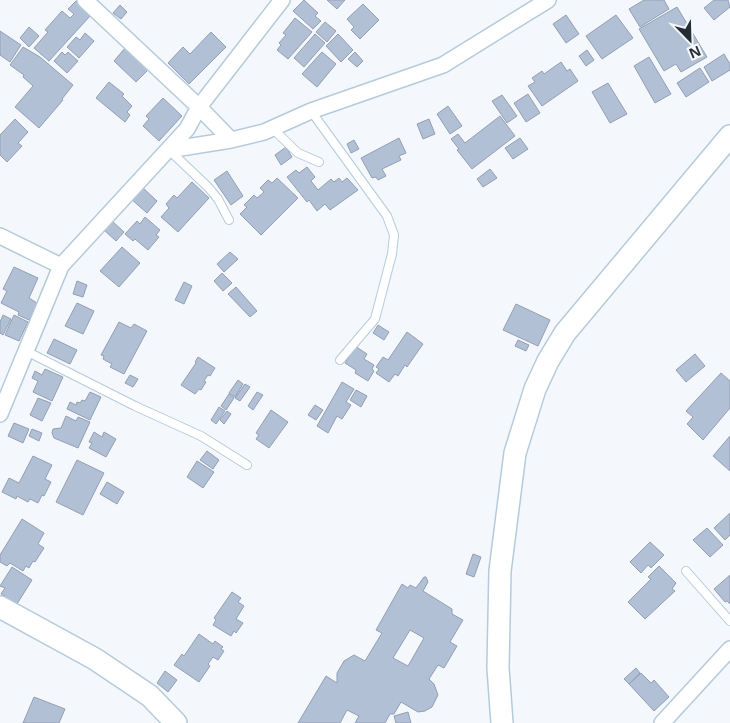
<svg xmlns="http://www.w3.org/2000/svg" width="730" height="723" viewBox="0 0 730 723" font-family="'Noto Sans',sans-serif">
<rect width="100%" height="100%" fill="#f4f8fc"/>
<path fill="#b2c0d5" stroke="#929fb4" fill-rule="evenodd" d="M304,0L318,13L315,16L321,21L313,29L293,11Z
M327,0H345L337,9Z
M644,0H664L669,9L640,27L629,9Z
M714,0H728L730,7L714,20L704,8Z
M76,1L91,15L49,61L34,48L48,32L45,30L62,11L70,18L74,14L68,9Z
M363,4L379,20L360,39L351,30L354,27L347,19Z
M120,5L127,12L121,19L113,13Z
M677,7L707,57L681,72L676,64L664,71L639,29Z
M566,15L579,34L566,43L553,24Z
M616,15L633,38L602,59L586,36Z
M295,18L312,32L288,59L277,50L281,45L279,43L286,35L283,33Z
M325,22L336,31L327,42L316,32Z
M29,27L39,36L29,47L20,38Z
M0,31L21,45L10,62L0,55Z
M211,32L226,47L189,84L168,63L183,47L190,54Z
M85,33L94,41L79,58L67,47L76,37L80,40Z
M315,34L325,43L304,67L294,58Z
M338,34L353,50L341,62L326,46Z
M23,47L40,57L73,85L62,99L63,100L39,128L15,107L33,86L23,77L24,75L10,65Z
M125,48L148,70L136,82L114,61Z
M587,50L594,60L586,66L579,56Z
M62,52L65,55L68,52L78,61L67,73L54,61Z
M322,52L336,64L317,87L302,74Z
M355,52L363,61L357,67L348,59Z
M724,54L730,64V70L712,81L704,67Z
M649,57L671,94L655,103L634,66Z
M561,62L567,71L570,69L578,81L542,106L528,86L535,82L532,78L542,71L544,74Z
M700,68L709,82L686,97L677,83Z
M109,82L124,94L122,96L132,106L127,112L130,115L125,122L96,98Z
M608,83L627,114L610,123L592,92Z
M528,94L540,113L526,122L514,103Z
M502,95L517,116L507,123L492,101Z
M163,98L182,116L159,141L143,126L149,119L146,116Z
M448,106L462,126L450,134L437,114Z
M500,116L515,136L472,169L457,150L459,149L451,139L458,134L465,143Z
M15,119L28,132L18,143L22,146L7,162L0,155V135Z
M429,119L435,134L423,139L417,124Z
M399,138L406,153L399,156L401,160L382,169L386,176L378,180L376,177L372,178L361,158Z
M520,138L528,149L513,159L505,148Z
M354,140L359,149L351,153L347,144Z
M286,147L292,157L281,165L275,155Z
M307,167L315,177L311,181L318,190L331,179L334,182L339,178L342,182L347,178L358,190L330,210L325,204L317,211L309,200L307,202L287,177L296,170L299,173Z
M490,169L497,178L483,187L477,179Z
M227,171L243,196L231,205L214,180Z
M277,178L298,198L261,235L240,214L247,207L244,205L254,195L257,198L264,192L260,188L268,180L272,183Z
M192,182L209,198L178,232L161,217L169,208L166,204L174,195L177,198Z
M142,187L157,201L147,213L131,199Z
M145,217L160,230L156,235L159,237L148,250L135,239L133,241L125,234L137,221L140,224Z
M112,221L124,232L116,241L104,230Z
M122,247L140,263L119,287L100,271Z
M230,252L238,259L224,272L217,264Z
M14,267L38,278L29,298L37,303L29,320L18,315L19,312L1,303L7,291L3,289Z
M222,273L232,283L223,291L214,281Z
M77,281L87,285L83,297L73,294Z
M184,282L192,286L184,304L175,300Z
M236,287L257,311L250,317L228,294Z
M77,303L94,311L83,334L65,326Z
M516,304L550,320L538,346L503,330Z
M3,315L11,319L3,335L0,333V322Z
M14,315L28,322L19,341L5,335Z
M119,322L131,328L134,324L147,331L124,374L110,367L112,364L103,359L104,356L101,355Z
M378,325L389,332L384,340L373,333Z
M407,332L423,344L407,367L405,365L398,376L395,374L389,382L376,373L379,369L376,367L383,357L388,360Z
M54,339L77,350L70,364L47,353Z
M518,340L529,345L526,351L515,346Z
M355,346L367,354L364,359L374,365L372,369L374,371L368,381L355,373L356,370L345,363Z
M695,354L705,366L686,382L676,370Z
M198,357L215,368L210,376L208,375L204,381L206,382L201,390L199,389L195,394L181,385L196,363L195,362Z
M45,369L63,377L52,401L33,392L38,381L32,378L35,371L42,375Z
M721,373L730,381V408L703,440L687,424L693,417L686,411Z
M130,375L138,379L133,387L125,383Z
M238,380L243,384L235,397L229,393Z
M342,382L354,389L346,402L351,405L342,419L337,416L328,433L317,426Z
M245,384L250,387L240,401L235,398Z
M356,390L367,396L361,407L350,400Z
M90,392L101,397L90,420L67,409L70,402L76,405L77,402L80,403L82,400L85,401Z
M257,392L263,395L253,410L248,406Z
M229,394L234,398L226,410L221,406Z
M38,398L51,403L42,421L30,415Z
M315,405L323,410L316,420L308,415Z
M219,407L225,411L216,424L211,420Z
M271,410L288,422L269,448L256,439L259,435L256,433Z
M227,411L231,414L224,424L220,420Z
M66,416L76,421L78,417L90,422L78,448L54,438L52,433L53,429L61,428Z
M14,423L29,429L23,443L8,436Z
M32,429L42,433L39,441L29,436Z
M94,432L102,437L104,432L116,439L106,457L89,448L92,443L89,442Z
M730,436V471L713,456Z
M207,451L219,460L213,469L200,460Z
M33,456L52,465L45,479L51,482L44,496L42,495L38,503L30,499L28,502L17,496L16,499L2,492L9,478L19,483Z
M77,460L104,473L83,515L56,502Z
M197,461L214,472L203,488L187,477Z
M107,482L124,492L117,504L100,494Z
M730,513V535L725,540L714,528Z
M22,519L44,533L38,544L44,548L35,562L33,561L29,568L26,566L23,571L10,563L7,566L0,562V555Z
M707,528L723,545L710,557L693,540Z
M650,542L664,555L651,568L648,565L641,573L630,562Z
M473,554L481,557L474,577L466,574Z
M659,566L676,583L672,589L675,591L645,619L628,602L651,579L648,577Z
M12,567L32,580L17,604L1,594L5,588L0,586Z
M730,575V604L727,601L725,602L714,589Z
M424,577H426L428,582L423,591L452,609V614L463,620L450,642L457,646L444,668L438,665L429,679L434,684L438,695L432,707L425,711L418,712L401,702L394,714H390L385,723H355L359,716L347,710L340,723H298L326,676L337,683V673L344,661L354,655L365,661L382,633L376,630L402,584L408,588L410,585L416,588ZM410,630L424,638L408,666L393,658Z
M232,592L241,598L238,602L244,606L236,619L243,623L236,633L234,631L231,636L213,625L216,620L214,618Z
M199,634L213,644L215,641L223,647L221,649L224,651L218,660L213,657L208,664L210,666L199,682L174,665L182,654L184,656Z
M636,668L640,673L629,684L624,679Z
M165,671L177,680L168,692L157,683Z
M641,673L651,683L654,680L669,697L654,711L629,684Z
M34,697L65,709L59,723H23Z
M408,712L411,723H396L394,716Z"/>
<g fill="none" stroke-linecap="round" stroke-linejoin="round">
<defs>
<path id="lane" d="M311,111L387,216L394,235L392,254L375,319L340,360
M273,129L298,153L319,162
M169,150L208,187L218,199L229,220
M26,351L135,406L201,436L247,465
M686,571L730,621"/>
<path id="street" d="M85,0L199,107L231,140
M168,150L231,140L264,132L311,111L443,65L548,0
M0,236L61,266
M0,414L61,266L187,129L199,107L282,0
M662,723L730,649"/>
<path id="secondary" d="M0,607L95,659L150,696L176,723
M502,723L498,668L500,571L515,453L535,389L548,361L565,333L730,136"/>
</defs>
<use href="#lane" stroke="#b5cbdb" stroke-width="10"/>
<use href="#street" stroke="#b5cbdb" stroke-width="18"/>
<use href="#secondary" stroke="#b5cbdb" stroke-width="24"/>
<use href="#lane" stroke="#fff" stroke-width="8"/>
<use href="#street" stroke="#fff" stroke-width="15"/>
<use href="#secondary" stroke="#fff" stroke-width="21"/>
</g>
<g transform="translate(690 40) rotate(157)" stroke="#f4f8fc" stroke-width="4" paint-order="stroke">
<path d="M0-4L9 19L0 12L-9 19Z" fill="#252e34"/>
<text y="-8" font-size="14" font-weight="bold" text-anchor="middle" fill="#252e34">N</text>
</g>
</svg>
